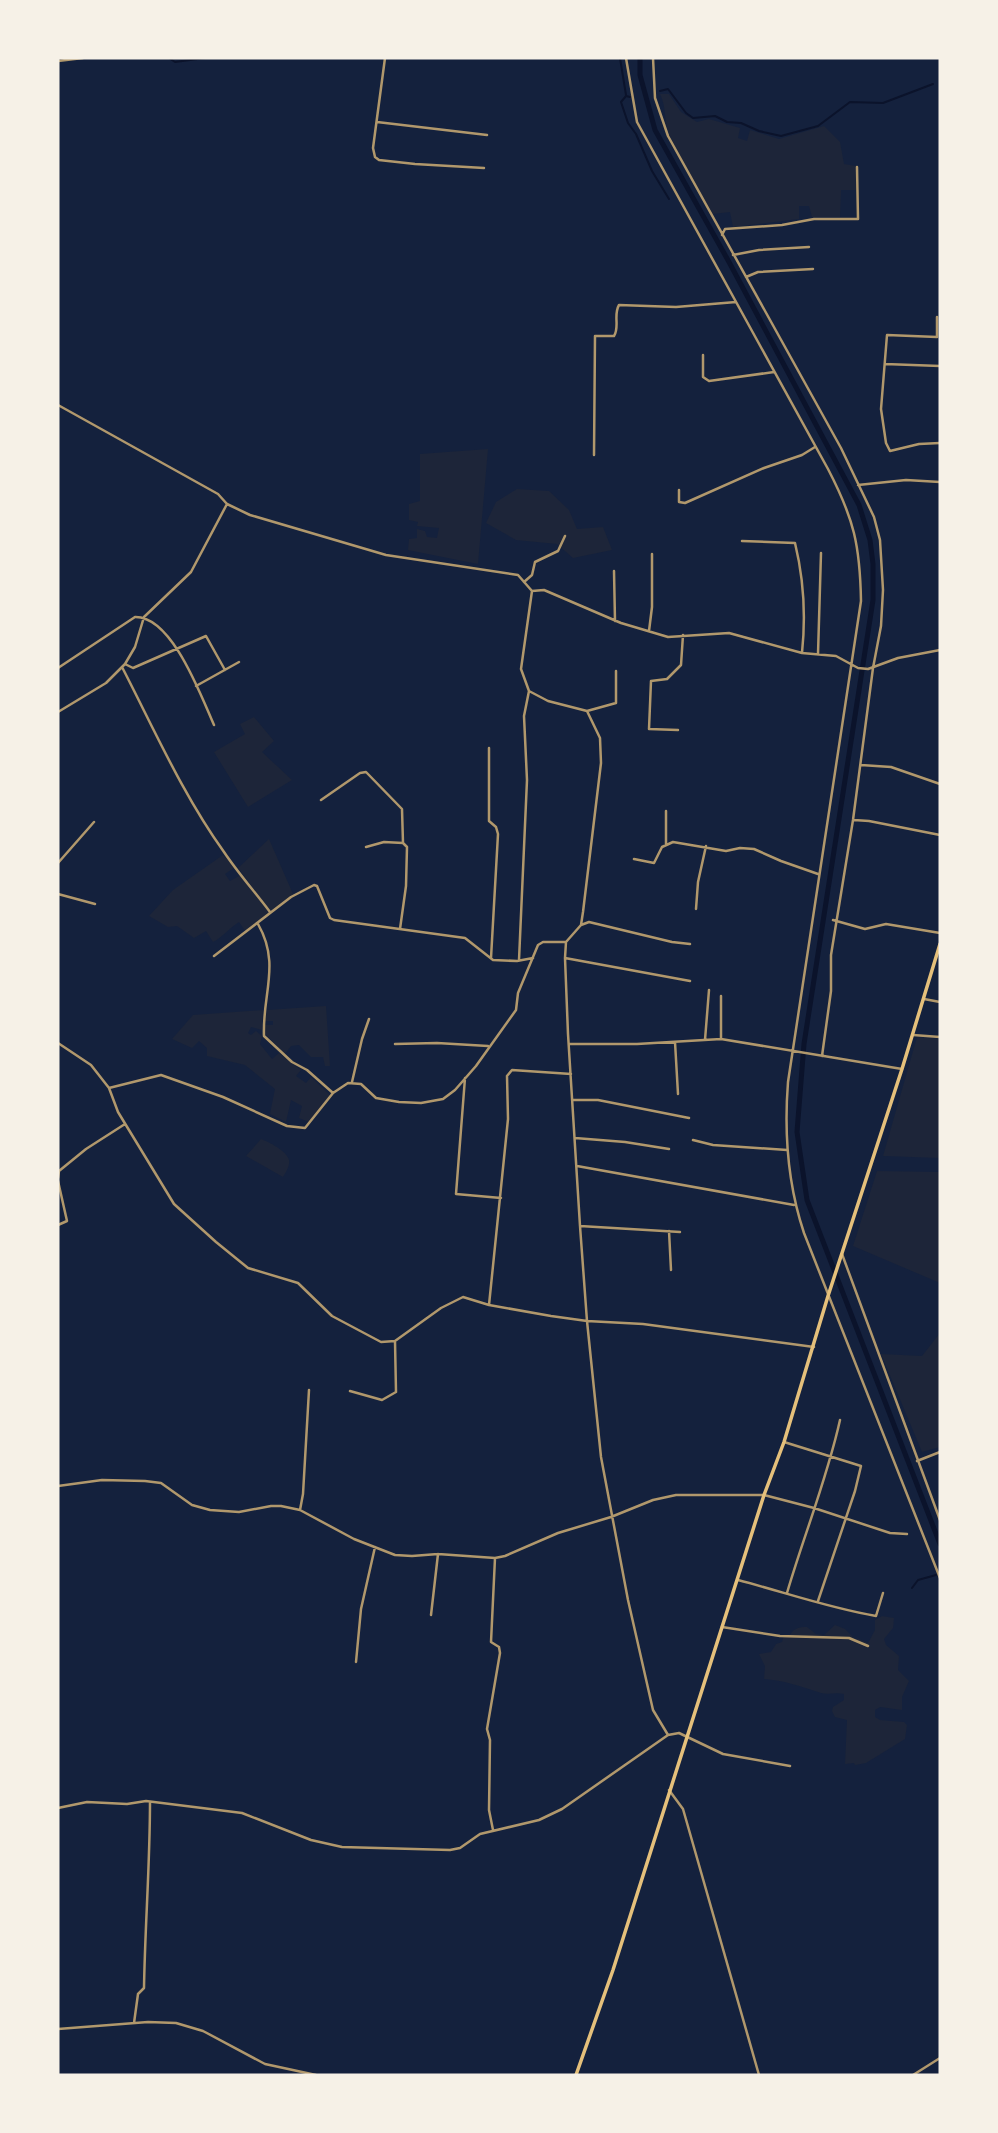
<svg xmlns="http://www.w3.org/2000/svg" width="998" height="2133" viewBox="0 0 998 2133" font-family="Lato,sans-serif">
<rect width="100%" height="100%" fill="#14213d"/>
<path fill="#1d2539" d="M660,94H669L681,112L697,122L709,119L740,128L738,138L747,141L750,130L779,139L824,126L840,142L844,164L856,166V190H841L840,217H812L809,206H799V219L733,227L730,212L713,214C698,188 682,163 670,136C663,120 667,108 660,94Z
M488,449L478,564L408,550L409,539L417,538V529L425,531L427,537L437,538L439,528L417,526L418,522L409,520V504L420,501V454Z
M517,489L549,491L569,510L577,529L603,527L612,550L573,558L557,544L516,540L486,523L496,502Z
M254,717L274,741L262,752L292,780L248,807L214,752L245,734L240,724Z
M269,839L293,894L271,912L238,868Z
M223,855L235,867L225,874L230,881L241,875L270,913L246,932L239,922C229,928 223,937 213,942L206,931L194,938L177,926L168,927L149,916L173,890Z
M326,1006L330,1066H325L323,1057H311L299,1045L291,1046L285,1054L265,1034V1025H273V1021H265L267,1010Z
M263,1010L262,1030L251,1027L248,1033L251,1035L256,1031L262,1036L260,1044L272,1059L279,1053L301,1070L296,1076L306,1083L311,1077L330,1095L309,1122L299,1118L302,1106L291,1100L286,1122L270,1114L275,1089L245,1065L207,1056V1048L199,1041L192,1048L172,1039L193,1015Z
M917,1037L940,1039V1158L883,1156Z
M261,1139C269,1142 287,1151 289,1160C290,1166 286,1172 283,1177L246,1156Z
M877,1171L940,1172V1283L853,1246Z
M940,1333V1447L922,1452L881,1354L922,1356Z
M882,1616L894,1618L893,1628L884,1639L886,1645L899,1656L898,1670L909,1681L902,1697V1710L880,1707L875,1710V1717L880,1720L904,1722L907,1725L905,1739L866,1763L855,1765L854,1763L845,1764L847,1720L835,1717L832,1711L833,1707L844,1700V1694C836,1692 829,1695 821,1693C803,1687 783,1680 764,1679L765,1666L759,1654L771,1652L776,1644L782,1642L784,1635H790C794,1628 799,1627 807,1627L816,1634L824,1635L835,1625L845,1629L857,1641V1638L868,1643L875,1630V1620Z"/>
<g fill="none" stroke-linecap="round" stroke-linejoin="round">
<path stroke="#0b132b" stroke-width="2" d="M169,58L175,62L205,58
M620,58L626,95
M660,91L668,89L686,113L693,118L715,116L727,122L741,123L759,131L781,136L818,126L850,102L883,103L933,84
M630,97L626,96L621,102L628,123L636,134L652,171L669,199
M912,1588L918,1580L936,1575"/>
<path stroke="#0b132b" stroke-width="5" d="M640,58V75L655,130L729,262L859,505L870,540L873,564V600L804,1044L797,1132L807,1200L940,1544"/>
<path stroke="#b1986c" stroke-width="2.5" d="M385,58L373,148L375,157L379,160L415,164L484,168
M626,58L637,122L828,469C854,519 860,545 861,601L788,1082C784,1133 788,1185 804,1233L940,1578
M653,58L655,98L668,136L841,448L874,517L880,540L883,590L881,626L873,668L853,820L831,955V991L822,1056
M377,122L487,135
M722,235L725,229L782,225L814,219H858L857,167
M733,255L759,250L809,247
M746,277L758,272L813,269
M937,317V337L887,335L881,409L886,443L890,451L919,444L940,443
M703,355V377L709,381L774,372
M885,364L940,366
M58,405L218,494L227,504L250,515L386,555L518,575L532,591L544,590L621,623L668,637L729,633L802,653L836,656L858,668L868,669L898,658L940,650
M594,455L595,336H614C620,327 613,315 619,305L676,307L736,302
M858,485L906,480L940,482
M679,490V502L685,503L764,468L802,455L815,447
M742,541L795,543C804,580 806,615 802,653
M614,571L615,621
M524,582L532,575L535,562L558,551L565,536
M649,631L652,607V554
M818,654L821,553
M125,664L133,668L206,636L225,670
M122,667C154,729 183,795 224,852C238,873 255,892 270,912
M58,668L135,617C172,616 201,696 214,725
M196,686L239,662
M587,711L616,703V671
M58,712L106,683L125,664L135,647L144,617L191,572L227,504
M678,730L649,729L651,681L667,679L681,665L683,635
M489,748V821L496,827L498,834L491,958
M861,765L891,767L940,784
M321,800L360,773L366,772L402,809L403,843
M854,820L869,821L940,835
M666,845V811
M366,847L384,842L403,843L407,847L406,886L400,929
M634,859L654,863L662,847L673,842L726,851L740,848L754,849L781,861L818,874
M58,863L94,822
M58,894L95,904
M696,909L698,882L706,846
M833,920L865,929L886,924L940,933
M258,924C281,964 262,994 264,1036L292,1062L307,1070L333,1093
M581,925L589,922L672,942L690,944
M566,942L565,958L568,1034L580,1226L587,1321L601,1457L628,1600L653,1710L668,1735
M214,956L291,897L314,885L317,886L330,918L334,920L465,938L493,960L517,961L533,958
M565,958L690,981
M519,960L527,780L524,716L529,691
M721,996V1039
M924,999L940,1002
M913,1035L940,1037
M705,1040L709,990
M675,1042L678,1094
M58,1043L91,1065L109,1088L118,1112L174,1204L216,1242L248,1268L298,1283L332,1316L381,1342L395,1341L441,1308L463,1297L489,1305L551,1316L587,1321L643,1324L814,1347
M395,1044L437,1043L488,1046
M569,1044H637L721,1039L902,1069
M465,1078L456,1194L501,1198
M352,1082L362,1039L369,1019
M109,1088L161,1075L223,1097L287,1126L305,1128L333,1093L348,1083L361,1084L376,1098L399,1102L421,1103L443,1099L455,1090L476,1066L516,1010L518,993L538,945L543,942H566L581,925L583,912L601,763L600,738L587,711L548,701L529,691L521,669L532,591
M573,1100H598L689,1118
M575,1138L625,1142L669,1149
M693,1140L713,1145L787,1150
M577,1166L794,1205
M58,1178L59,1171L86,1149L125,1124
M58,1181L67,1221L58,1225
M580,1226L680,1232
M669,1231L671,1270
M842,1254L940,1520
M489,1305L508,1119L507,1076L512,1070L571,1074
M350,1391L382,1400L396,1392L395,1341
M784,1442L861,1466L855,1491L818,1601
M917,1461L940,1452
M58,1486L102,1480L145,1481L161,1483L192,1505L210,1510L239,1512L271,1506H281L300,1510L354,1539L395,1555L412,1556L438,1554L495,1558L505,1556L558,1533L611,1517L653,1500L676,1495H764L814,1508L890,1533L907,1534
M300,1510L303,1494L309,1390
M738,1580C784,1592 829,1608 876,1616L883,1593
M787,1593C804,1535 827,1479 840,1420
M431,1615L438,1554
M722,1627L780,1636L849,1638L868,1646
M356,1662L361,1609L375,1547
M669,1790L683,1809L759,2075
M58,1808L87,1802L127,1804L146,1801L242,1813L311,1840L342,1847L450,1850L460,1848L480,1834L539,1820L562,1809L668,1735L679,1733L723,1754L790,1766
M493,1830L489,1810L490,1740L487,1729L500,1653L499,1647L491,1642L495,1558
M134,2023L138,1994L144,1988C145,1926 150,1864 150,1802
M58,2029L148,2022L176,2023L203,2031L265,2064L316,2075
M913,2075L940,2058"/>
<path stroke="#b1986c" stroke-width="2.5" d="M58,61L83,58"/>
<path stroke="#e5c07b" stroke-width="3.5" d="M576,2075L613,1970L764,1495L784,1442L828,1296L902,1069L940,944"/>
</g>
<rect width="998" height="2133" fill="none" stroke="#f6f1e7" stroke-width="119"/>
</svg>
